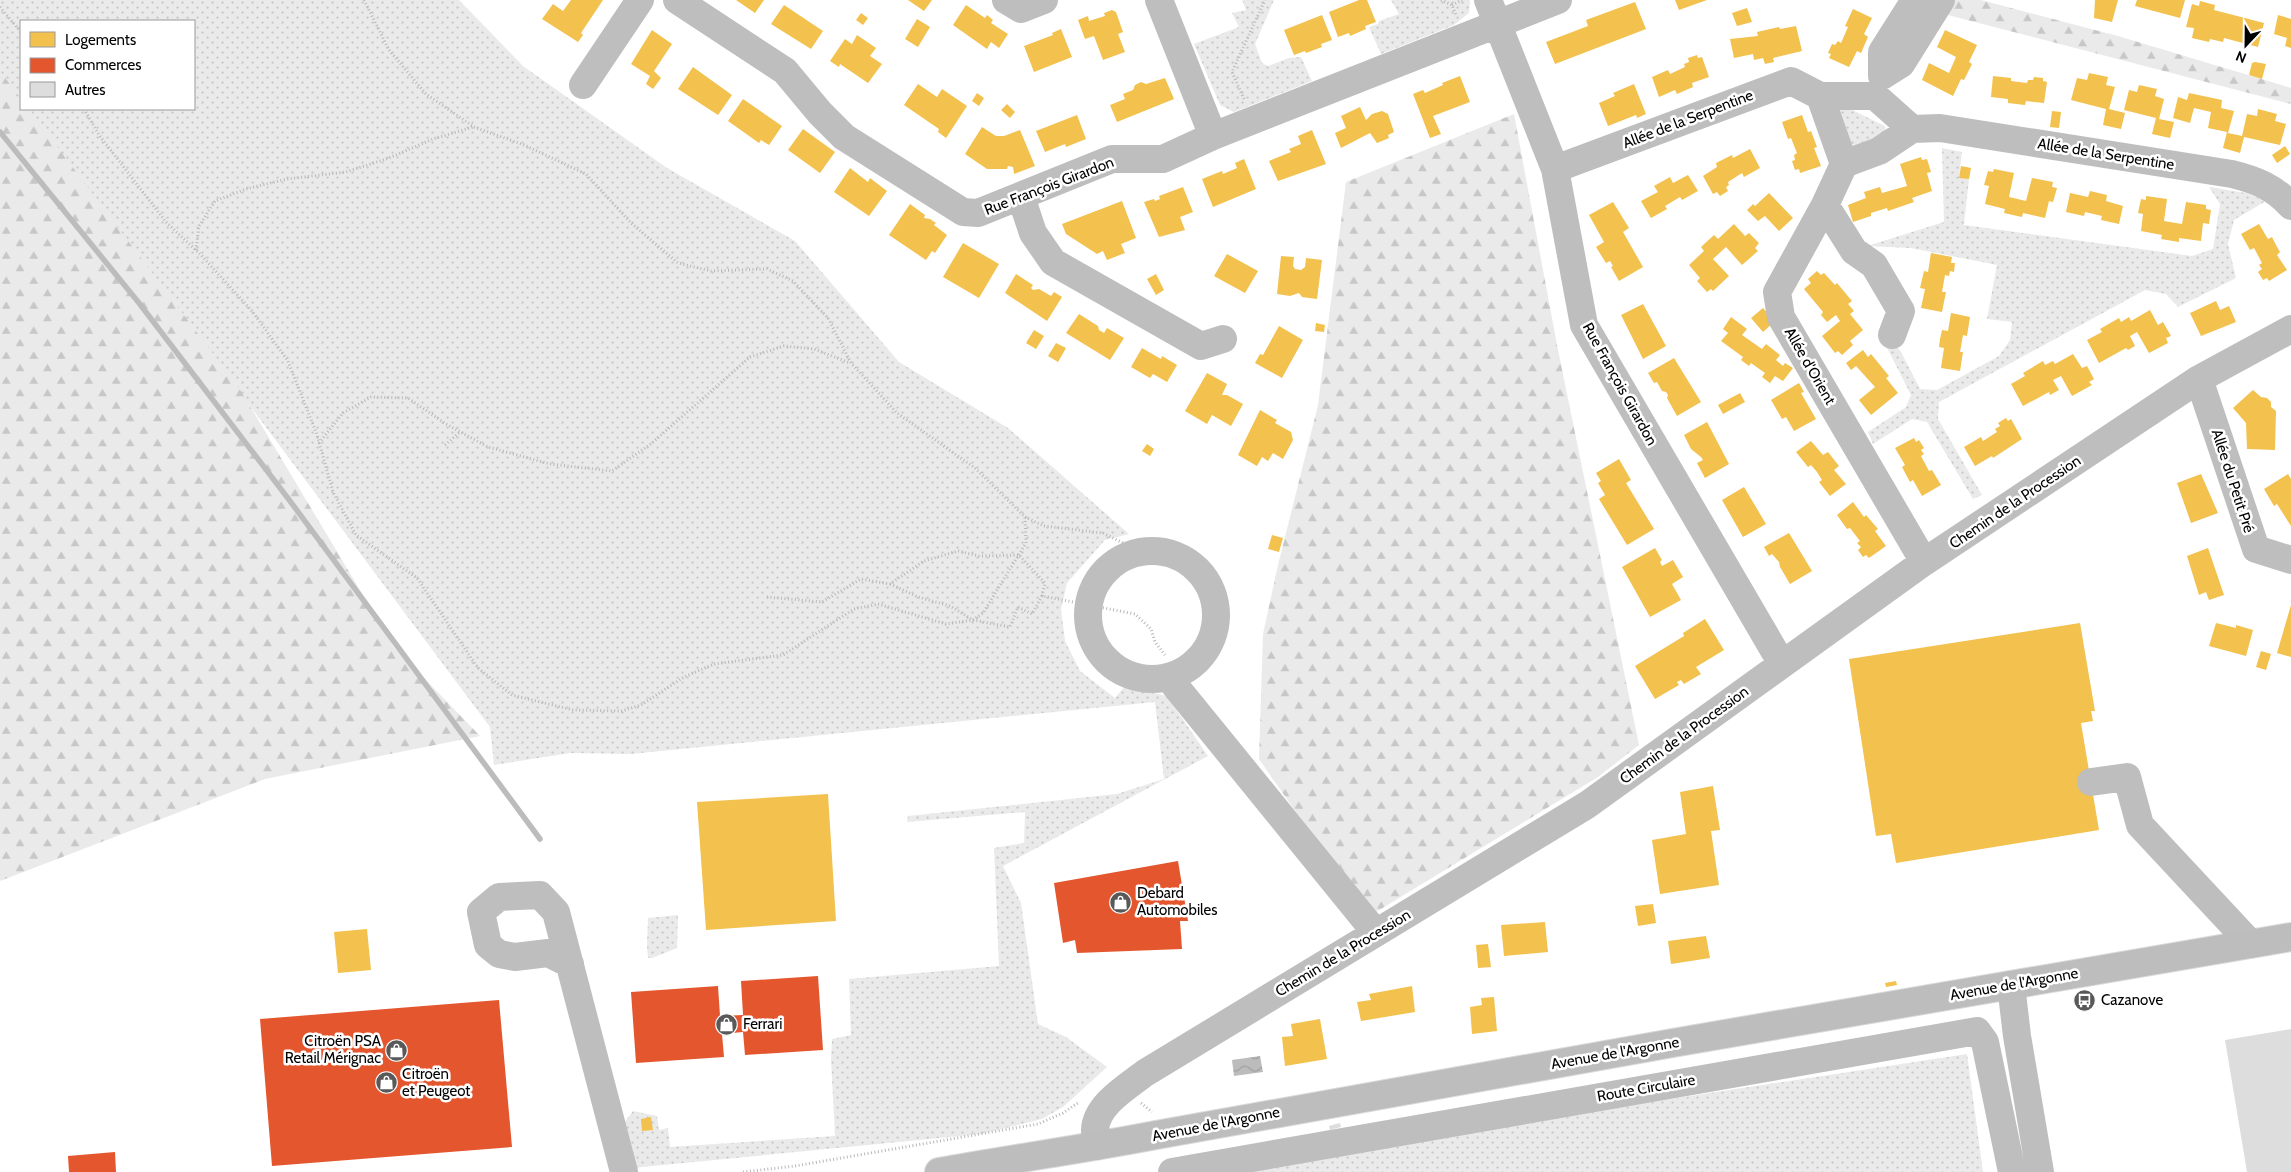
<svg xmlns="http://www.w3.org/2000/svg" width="2291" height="1172" viewBox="0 0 2291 1172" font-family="Cabin,sans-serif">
<defs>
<pattern id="green-dots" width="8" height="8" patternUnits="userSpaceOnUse" patternTransform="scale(1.25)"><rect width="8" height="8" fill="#eaeaea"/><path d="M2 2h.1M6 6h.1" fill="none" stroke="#c7c7c7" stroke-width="1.8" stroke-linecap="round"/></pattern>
<pattern id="forest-firs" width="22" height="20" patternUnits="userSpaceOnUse" patternTransform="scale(1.25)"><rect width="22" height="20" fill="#eaeaea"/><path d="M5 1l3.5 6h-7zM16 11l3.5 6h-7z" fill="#c7c7c7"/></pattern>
<pattern id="water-waves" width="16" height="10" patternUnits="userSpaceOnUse" patternTransform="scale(1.25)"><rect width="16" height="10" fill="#bcbcbc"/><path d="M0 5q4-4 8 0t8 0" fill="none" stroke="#a0a0a0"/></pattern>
</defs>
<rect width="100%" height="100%" fill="#fff"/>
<path fill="url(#green-dots)" d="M0,0H459L523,66L667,168L795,241L899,362L1008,428L1129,534L1105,540L1067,583L1061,609L1065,641L1080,671L1115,698L1125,686L1167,696L1208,756L1003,866L1021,903L1038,1024L1066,1037L1107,1067L1063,1107L1042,1119L981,1134L632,1168L621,1127L633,1111L657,1116L659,1130L668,1128L670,1147L835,1136L831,1059L832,1039L851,1035L849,979L999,966L994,848L1024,843L1025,812L907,822L908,816L1117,794L1164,779L1155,702L631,754L570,753L494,765L490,727L28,109H194V21H21V100L0,72Z
M1242,0H1274L1255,44L1262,63L1268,66L1289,58L1301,57L1312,81L1234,112L1220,105L1194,44L1239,27L1232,13L1246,10Z
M1391,0H1470L1469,13L1454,25L1381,54L1369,27L1378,24L1379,21L1399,14Z
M1838,103L1885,126L1886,131L1883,136L1853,149L1834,104Z
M1942,148L1962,152L1959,177L1969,179L1964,225L2192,256L2213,249L2220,204L2209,187L2246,193L2266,201L2234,220L2228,244L2236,278L2178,307L2166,294L2145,290L1939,402L1938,419L1982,495L1973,499L1927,422L1912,419L1873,444L1868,432L1906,407L1911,395L1881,336L1900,350L1920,389L1937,390L1999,356L2010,340L2012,322L1987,319L1997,265L1911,248L1867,246L1944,222Z
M678,915L677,948L652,958H648L647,945L648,918Z
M1967,1054L1983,1172H1189Z"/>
<path fill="url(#forest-firs)" d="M1948,0H1981L2118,36L2291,88V104L1940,13Z
M0,71L21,99V109H29L241,391L394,647L480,736L265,779L0,881Z
M1514,114L1557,345L1639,745L1598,777L1376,912L1293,808L1259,759L1263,634L1278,565L1318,405L1346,182Z"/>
<path fill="url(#water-waves)" d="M1260,1056L1263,1072L1234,1076L1232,1060Z"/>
<path fill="#f2c14e" d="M571,0H603L581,33L583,35L578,42L542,19L553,4L563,11Z
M736,0H764L755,13Z
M908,0H932L924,11Z
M1359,0H1367L1376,22L1365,26L1366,29L1350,36L1349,33L1338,37L1329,12Z
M1675,0H1707L1679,10Z
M2095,0H2118L2112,22L2094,18Z
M2137,0H2185L2180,18L2135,6Z
M2200,1L2215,5L2214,10L2264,23L2258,47L2224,38L2223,42L2210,39L2209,42L2192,38L2194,28L2186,27L2192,4L2199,6Z
M1635,2L1646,29L1555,64L1546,42L1588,26L1586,20Z
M784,5L823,31L811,49L771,24Z
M966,5L985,18L987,15L993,20L991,23L1008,34L999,48L991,42L987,49L953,25Z
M1747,8L1752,22L1737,26L1732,13Z
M1853,9L1872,18L1864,34L1868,37L1861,53L1857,51L1849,67L1829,58L1831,54L1828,53L1832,44L1835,45L1838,41L1841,43L1848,27L1845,26Z
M1112,10L1116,12L1123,32L1118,34L1125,52L1103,60L1094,36L1085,39L1078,20L1088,16L1089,21L1105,16L1104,13Z
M861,13L868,18L863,25L856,20Z
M1322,15L1332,40L1321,44L1322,47L1306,53L1305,51L1294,55L1284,30Z
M2278,15L2291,19V48L2285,46L2287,38L2274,34Z
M917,19L930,27L918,47L905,39Z
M1796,26L1802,51L1773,58L1774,62L1765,64L1763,58L1754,60L1753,54L1734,58L1730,39L1758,36L1757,32L1779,27L1780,29Z
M1061,29L1072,57L1034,72L1024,46L1053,35L1052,33Z
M652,30L672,44L654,71L661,78L653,89L646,84L650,76L631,64Z
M1945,30L1977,45L1969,62L1972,64L1964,80L1961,79L1953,96L1922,80L1929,63L1949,73L1956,57L1937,47Z
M857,35L876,48L870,56L882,64L868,83L840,64L839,67L830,61L845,39L852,44Z
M1697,55L1698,58L1702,57L1709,77L1692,83L1693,87L1677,94L1675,90L1659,97L1652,77L1668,70L1670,74L1685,67L1684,64L1689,62L1688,58Z
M2255,62L2266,64L2262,79L2249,75L2252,63Z
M693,67L732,95L718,115L678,89Z
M2089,73L2108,77L2106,85L2115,87L2109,109L2125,113L2121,129L2103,125L2106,109L2071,100L2077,78L2087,80Z
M1460,76L1470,102L1433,116L1441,134L1430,138L1413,94L1423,90L1425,93L1443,85L1442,83Z
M1993,76L2011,78V81L2027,83L2028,80H2033L2034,77L2043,78V81L2047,82L2044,103L2026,101L2025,105L2008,103V99L1991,97Z
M1165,78L1174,99L1117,122L1110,105L1125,99L1123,94L1133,90L1135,85L1141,82L1146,84Z
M918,84L937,97L942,89L967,106L946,138L938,132L939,129L904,105Z
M1634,84L1646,114L1637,118L1636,115L1608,126L1599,103L1615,96L1613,93Z
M2139,85L2157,89L2155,96L2164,99L2159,119L2174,122L2170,138L2152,134L2156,118L2124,110L2129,90L2137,92Z
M977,93L984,98L979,106L972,101Z
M2189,93L2222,100L2221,108L2234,111L2228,133L2242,136L2247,114L2257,116L2258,109L2277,114L2275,121L2286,124L2280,145L2244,137L2240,153L2223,148L2227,132L2208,128L2211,112L2194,108L2190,123L2173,118L2178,97L2187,100Z
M743,99L782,126L769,145L761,140L759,143L728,121Z
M1007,104L1015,112L1010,118L1001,110Z
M1360,107L1366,120L1372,114L1382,111L1388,114L1394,132L1388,135L1389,138L1377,143L1370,133L1341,148L1335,133L1346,128L1341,116Z
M2052,111L2061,112L2059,128L2050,127Z
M1077,115L1086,139L1066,147L1065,144L1045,152L1036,131Z
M1802,115L1808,132L1811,131L1817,147L1814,148L1821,166L1800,173L1799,169L1795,170L1792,161L1795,160L1794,155L1797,153L1791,138L1788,139L1782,122Z
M982,127L996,136H1004L1020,130L1035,166L1014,174L1013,167L1008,166L1007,169H987L965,154Z
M803,129L835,152L820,173L788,150Z
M1312,130L1326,164L1278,181L1269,161L1291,152L1289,149L1301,144L1298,136Z
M2285,146L2290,154L2277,163L2272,155Z
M1750,149L1760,168L1744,177L1742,173L1728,182L1729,185L1726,187L1728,191L1720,196L1717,192L1713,194L1703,176L1717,167L1716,163L1732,155L1733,158Z
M1921,157L1922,160L1927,159L1931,172L1927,173L1932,191L1912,198L1914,202L1888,211L1887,208L1871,213V216L1853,222L1848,205L1866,198L1864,192L1880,187L1882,193L1907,186L1900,164Z
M1244,159L1256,189L1213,207L1202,179L1222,171L1223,174L1237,168L1235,163Z
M1961,166L1971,168L1969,179L1959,178Z
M850,168L868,182L870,178L887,191L869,216L834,192Z
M1994,169L2014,173L2009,197L2026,201L2032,178L2053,182L2052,187L2057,188L2053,202L2049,201L2045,218L2023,213L2022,217L2004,213L2005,209L1985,204L1989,186L1984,185L1988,171L1993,172Z
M1688,175L1698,191L1682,200L1680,197L1665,206L1667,209L1651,218L1641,201L1658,192L1654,186L1670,177L1673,183Z
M1183,187L1193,212L1180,217L1185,230L1159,237L1144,202L1154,199L1155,201L1160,199L1159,196Z
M2090,191L2107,195L2106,201L2123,206L2119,224L2101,220L2102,216L2085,212L2084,216L2066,212L2070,193L2088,197Z
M1769,193L1793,218L1779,231L1765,216L1758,221L1747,210L1753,204L1755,206Z
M2146,196L2167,199L2164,221L2182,224L2186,202L2206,205V209L2211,210L2209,224L2203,223L2201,241L2179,238V242L2161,239L2162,235L2141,231L2143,214L2138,213L2141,199L2146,200Z
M1122,201L1136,238L1121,244L1125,253L1107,260L1103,251L1097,254L1066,234L1062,224Z
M1613,202L1629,228L1623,232L1643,267L1619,281L1611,267L1613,266L1610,261L1606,263L1596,247L1604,242L1589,215Z
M910,204L925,215L924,218L930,219L936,223L934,225L947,235L935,253L932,251L926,260L889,235Z
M1734,224L1745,236L1749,233L1759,243L1755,248L1758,251L1742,265L1726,247L1713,259L1729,276L1713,291L1711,289L1707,292L1697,281L1700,278L1689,265L1704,251L1701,247L1714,235L1718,239Z
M2259,224L2268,239L2272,237L2276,245L2280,252L2277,255L2287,270L2269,281L2267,278L2263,280L2258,272L2262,269L2259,265L2262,263L2254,248L2250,250L2241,234Z
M963,243L999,264L979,298L943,277Z
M1931,253L1952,257L1951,263H1955L1954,272L1950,271L1949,276L1945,275L1942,292H1946L1942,312L1921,308L1925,289L1920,288L1924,271L1928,272Z
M1227,254L1258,271L1245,293L1214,276Z
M1281,256L1294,257L1293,266L1295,269L1301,270L1305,267L1306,258L1322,260L1317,299L1302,297L1299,293L1290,296L1277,294Z
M1817,271L1821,275L1824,273L1835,285L1837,283L1852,301L1848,304L1854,311L1850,314L1863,330L1850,341L1853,345L1842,355L1838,351L1835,353L1822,336L1840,321L1836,315L1827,322L1821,315L1823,312L1804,289L1811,283L1808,279Z
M1016,274L1033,285L1031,288L1033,290L1039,289L1051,296L1054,292L1062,297L1047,321L1005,293Z
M1156,274L1164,290L1156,295L1147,279Z
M2216,301L2220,310L2229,306L2236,322L2201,336L2190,313Z
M1643,304L1666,346L1643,359L1621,315Z
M1763,308L1775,321L1763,332L1751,318Z
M2150,310L2158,325L2163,322L2171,336L2166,338L2168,343L2149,353L2137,332L2130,336L2135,346L2128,350L2126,348L2099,363L2087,340L2102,332L2100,329L2119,318L2121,322L2129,317L2131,321Z
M1951,313L1970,317L1967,336L1963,335L1960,352H1963L1960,371L1941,368L1944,348L1939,347L1940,339L1942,330L1948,331Z
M1079,314L1098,326L1099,330L1104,333L1107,328L1124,338L1110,360L1066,333Z
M1731,317L1747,329L1742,335L1762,349L1766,344L1780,355L1776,360L1783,366L1785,363L1793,368L1783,381L1775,376L1770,383L1762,377L1765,373L1751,363L1749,366L1741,360L1743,357L1721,341L1728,333L1723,329Z
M1316,323L1325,325L1324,332L1315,331Z
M1279,326L1303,340L1282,378L1255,363L1260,354L1263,355Z
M1034,330L1044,336L1036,349L1026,343Z
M1056,343L1066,348L1058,362L1048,356Z
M1142,348L1161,359L1162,356L1177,365L1167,382L1153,374L1150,378L1131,367Z
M1863,350L1868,357L1871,354L1889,376L1886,378L1898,393L1871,415L1859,400L1875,387L1856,366L1851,370L1846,363Z
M2073,354L2082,368L2087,366L2094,379L2089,382L2092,385L2072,396L2061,376L2053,380L2059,390L2050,395L2049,392L2023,406L2011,384L2025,376L2023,373L2043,361L2045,365L2053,361L2055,364Z
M1674,358L1701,402L1677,416L1667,398L1668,395L1666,392L1662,391L1657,382L1654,383L1648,373Z
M1207,373L1227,384L1222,395H1227L1243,404L1231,426L1212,415L1207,424L1185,411Z
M1799,383L1804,392L1801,393L1816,419L1794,431L1786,417L1782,419L1771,400Z
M2253,390L2261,397L2267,398L2271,402V407L2276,411L2275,450L2247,449L2246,423L2233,408Z
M1740,393L1745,402L1723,414L1718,405Z
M1260,410L1277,420L1275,423L1291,432L1293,440L1283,459L1273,453L1268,461L1262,457L1257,466L1238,455Z
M2006,418L2008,421L2011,419L2022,439L1993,458L1992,456L1975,466L1964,447L1981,437L1983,441L1997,432L1995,429L2000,426L1998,423Z
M1707,422L1729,464L1705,478L1697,463L1703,460L1701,457L1691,449L1684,435Z
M1914,438L1916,442L1919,440L1924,448L1921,450L1924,454L1921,456L1929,471L1932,470L1941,485L1922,496L1913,480L1910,482L1902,467L1905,465L1895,448Z
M1811,441L1823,455L1828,452L1839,466L1834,470L1846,484L1830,496L1819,482L1822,480L1817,472L1811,465L1808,467L1796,452Z
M1147,444L1154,449L1150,456L1142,451Z
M1619,459L1631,480L1626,483L1654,529L1627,545L1599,499L1605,495L1598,483L1601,481L1596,473Z
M2201,474L2218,513L2191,523L2177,483Z
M2288,474L2291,479V526L2277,504L2274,506L2264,489Z
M1744,487L1766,524L1743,537L1722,500Z
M1853,502L1864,517L1866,515L1878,529L1875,531L1886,546L1869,558L1866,555L1863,557L1858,550L1861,547L1857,543L1860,541L1850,528L1847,529L1837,515Z
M1789,533L1812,571L1790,584L1780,567L1779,562L1772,554L1769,556L1764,547Z
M1272,535L1283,538L1279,552L1268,549Z
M1655,548L1662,560L1660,562L1662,566L1673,560L1683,577L1672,584L1681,600L1650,617L1622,567Z
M2208,548L2224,595L2209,600L2206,592L2199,595L2187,556Z
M2291,605V657L2277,653Z
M1705,619L1724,650L1696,667L1701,674L1684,684L1681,680L1677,682L1679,685L1655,699L1635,666L1684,636L1683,633Z
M2080,623L2095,711H2091L2093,721L2081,723L2099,830L1896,863L1891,834L1876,836L1849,659Z
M2216,623L2236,628V625L2253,630L2246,656L2209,646Z
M2261,651L2271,654L2266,670L2256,667Z
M1713,786L1720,830L1711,831L1719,885L1660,894L1652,840L1686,834L1680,792Z
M828,794L836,921L706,930L697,802Z
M1653,904L1656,923L1638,926L1635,906Z
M1545,922L1548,952L1504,956L1501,925Z
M367,929L371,970L338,973L334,932Z
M1706,936L1710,958L1671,964L1668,941Z
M1488,944L1491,967L1478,968L1476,945Z
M1896,981L1897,985L1886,987L1885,983Z
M1412,986L1415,1012L1361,1021L1357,1002L1371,1000L1369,994Z
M1494,997L1497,1031L1472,1034L1470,1007L1482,1005L1481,998Z
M1320,1019L1327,1059L1285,1066L1282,1037L1293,1036L1291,1024Z
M651,1117L653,1130L642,1131L641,1119Z"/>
<path fill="#e4572e" d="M1178,861L1188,921H1180L1182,949L1077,953L1075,940L1063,943L1054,883Z
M818,976L823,1050L745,1055L743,1032L722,1034L724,1057L636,1063L631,992L718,986L720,1016L743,1015L741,981Z
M499,1000L512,1147L272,1166L260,1019Z
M115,1152L116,1172H69L68,1156Z"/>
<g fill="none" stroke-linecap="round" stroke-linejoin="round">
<path stroke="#bcbcbc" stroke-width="5.5" d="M0,132L139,303L290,501L540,839"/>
</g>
<path fill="#ddd" d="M2090,998V1002L2079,1003L2078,1000Z
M2291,1029V1172H2247L2225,1040Z
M1340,1123L1341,1127L1330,1130L1329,1126Z"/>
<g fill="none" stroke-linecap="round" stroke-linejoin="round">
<defs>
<path id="major" d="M939,1172C1011,1159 1084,1149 1156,1135C1534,1066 1912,1001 2291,937"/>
</defs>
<use href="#major" stroke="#dbdbdb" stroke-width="30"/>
<path stroke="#b8b8b8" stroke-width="3" stroke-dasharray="1 2.5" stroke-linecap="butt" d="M364,0L389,50L426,94L474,127L524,145L586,174L631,223L678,263L711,271L767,269L793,281L828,318L851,363L897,413L975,468L1025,517L1044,526L1103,533L1139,551
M1441,0L1452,5L1456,15
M1452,5L1462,0
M0,7L21,32
M1244,99L1232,72L1265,0
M84,109L99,135L166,222L201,255L252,311L288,361L317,435L333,492L356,535L417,578L478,668L512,695L573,710L622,711L641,705L684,677L714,664L783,655L854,609L878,604L946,624L973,620L983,613L1026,543L1025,517
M196,250L199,226L215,201L246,189L287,179L346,172L389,158L433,139L473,127
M319,443L343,413L371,397L408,398L446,424L488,447L550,464L612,471L652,443L750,357L784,346L814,349L850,363
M445,445L460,432
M890,584L918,597L950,606L973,620L1010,627L1018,607L1032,614L1042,596
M767,597L822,602L861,579L890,584L924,561L958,551L979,556L1019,555L1045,583L1042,596L1135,614L1151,629L1155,642L1165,655
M1141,1103L1152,1112
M743,1172L795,1166L1038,1124L1063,1113L1078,1103"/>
<path stroke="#bebebe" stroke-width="28" d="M677,0L785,71L820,113L844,137L963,212L978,213L1112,159H1163L1213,136L1558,0
M1006,0L1021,9L1044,0
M1159,0L1213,136
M1488,0L1555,169L1584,325L1782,664
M1915,0L1882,52V76L1901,64L1941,0
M583,85L640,0
M1820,96H1875L1912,129L1879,151L1844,164Z
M1912,129L1940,128L2232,174C2256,180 2274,187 2291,206
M1844,164L1825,205L1777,292L1781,317L1924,562
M1555,169L1791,81L1820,96
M1021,197L1033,233L1053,262L1201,346L1223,339
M1825,205L1854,251L1874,265L1901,311L1892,335
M2199,379L2256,549L2291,560
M1088 615a64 64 0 1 1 128 0a64 64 0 1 1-128 0Z
M1168,677L1376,933
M2091,782L2127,777L2140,825L2251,944
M570,964L548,953L515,957L499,954L488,945L481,912L499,897L540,895L556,912L624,1172
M2011,985L2017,1036L2040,1172
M1097,1146C1097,1141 1095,1135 1095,1130C1096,1105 1127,1087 1145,1073L1587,805L1924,562L2199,379L2291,329
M1172,1172L1977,1031L1985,1042L2012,1172"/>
<use href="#major" stroke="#bdbdbd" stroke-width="28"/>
</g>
<defs>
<symbol id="shop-disc" viewBox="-11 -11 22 22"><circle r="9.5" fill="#595959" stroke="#fff"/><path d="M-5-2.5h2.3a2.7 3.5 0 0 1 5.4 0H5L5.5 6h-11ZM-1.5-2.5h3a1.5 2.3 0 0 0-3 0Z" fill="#fff"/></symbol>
<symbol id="bus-disc" viewBox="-11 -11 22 22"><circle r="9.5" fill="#595959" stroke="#fff"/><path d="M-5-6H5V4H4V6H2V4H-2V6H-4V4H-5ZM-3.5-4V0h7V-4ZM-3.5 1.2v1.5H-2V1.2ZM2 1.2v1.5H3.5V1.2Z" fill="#fff"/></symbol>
</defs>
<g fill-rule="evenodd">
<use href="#shop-disc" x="1108" y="890" width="25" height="25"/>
<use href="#bus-disc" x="2072" y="988" width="25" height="25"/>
<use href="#shop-disc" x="714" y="1012" width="25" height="25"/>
<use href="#shop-disc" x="384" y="1038" width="25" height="25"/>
<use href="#shop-disc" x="374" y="1070" width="25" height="25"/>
</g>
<g text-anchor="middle" stroke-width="5" stroke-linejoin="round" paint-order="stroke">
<g font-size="15" fill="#000" stroke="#fff">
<text transform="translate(1688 119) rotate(-21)" y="5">Allée de la Serpentine</text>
<text transform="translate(2106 154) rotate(9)" y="5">Allée de la Serpentine</text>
<text transform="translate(1049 186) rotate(-21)" y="5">Rue François Girardon</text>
<text transform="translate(1810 366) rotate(60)" y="5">Allée d'Orient</text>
<text transform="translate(1620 384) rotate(61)" y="5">Rue François Girardon</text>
<text transform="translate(2233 481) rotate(72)" y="5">Allée du Petit Pré</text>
<text transform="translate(2015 502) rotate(-34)" y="5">Chemin de la Procession</text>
<text transform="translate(1684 735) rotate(-36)" y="5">Chemin de la Procession</text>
<text transform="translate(1343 953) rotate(-31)" y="5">Chemin de la Procession</text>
<text transform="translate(2014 984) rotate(-10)" y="5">Avenue de l'Argonne</text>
<text transform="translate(1615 1053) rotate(-10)" y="5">Avenue de l'Argonne</text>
<text transform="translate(1646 1088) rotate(-10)" y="5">Route Circulaire</text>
<text transform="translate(1216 1124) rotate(-11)" y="5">Avenue de l'Argonne</text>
</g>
<g font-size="15" fill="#000" stroke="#fff" text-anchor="start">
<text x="1137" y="898">Debard<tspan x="1137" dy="17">Automobiles</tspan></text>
<text x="2101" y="1005">Cazanove</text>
<text x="743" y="1029">Ferrari</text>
<text x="381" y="1046" text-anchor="end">Citroën PSA<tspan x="381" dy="17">Retail Mérignac</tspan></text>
<text x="402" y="1079">Citroën<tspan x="402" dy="17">et Peugeot</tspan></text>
</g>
</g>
<rect x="20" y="20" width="175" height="90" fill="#ffffff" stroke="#999999"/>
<rect x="30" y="32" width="25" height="15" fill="#f2c14e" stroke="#999999"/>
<text x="65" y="45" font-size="15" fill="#000000">Logements</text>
<rect x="30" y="58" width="25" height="15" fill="#e4572e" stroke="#999999"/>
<text x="65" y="70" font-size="15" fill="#000000">Commerces</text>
<rect x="30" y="82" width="25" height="15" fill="#dddddd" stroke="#999999"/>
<text x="65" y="95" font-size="15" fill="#000000">Autres</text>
<g transform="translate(2246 45) rotate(202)" stroke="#ffffff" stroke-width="4" paint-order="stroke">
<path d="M0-4L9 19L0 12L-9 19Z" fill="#000000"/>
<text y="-8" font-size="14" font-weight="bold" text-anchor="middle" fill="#000000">N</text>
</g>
</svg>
